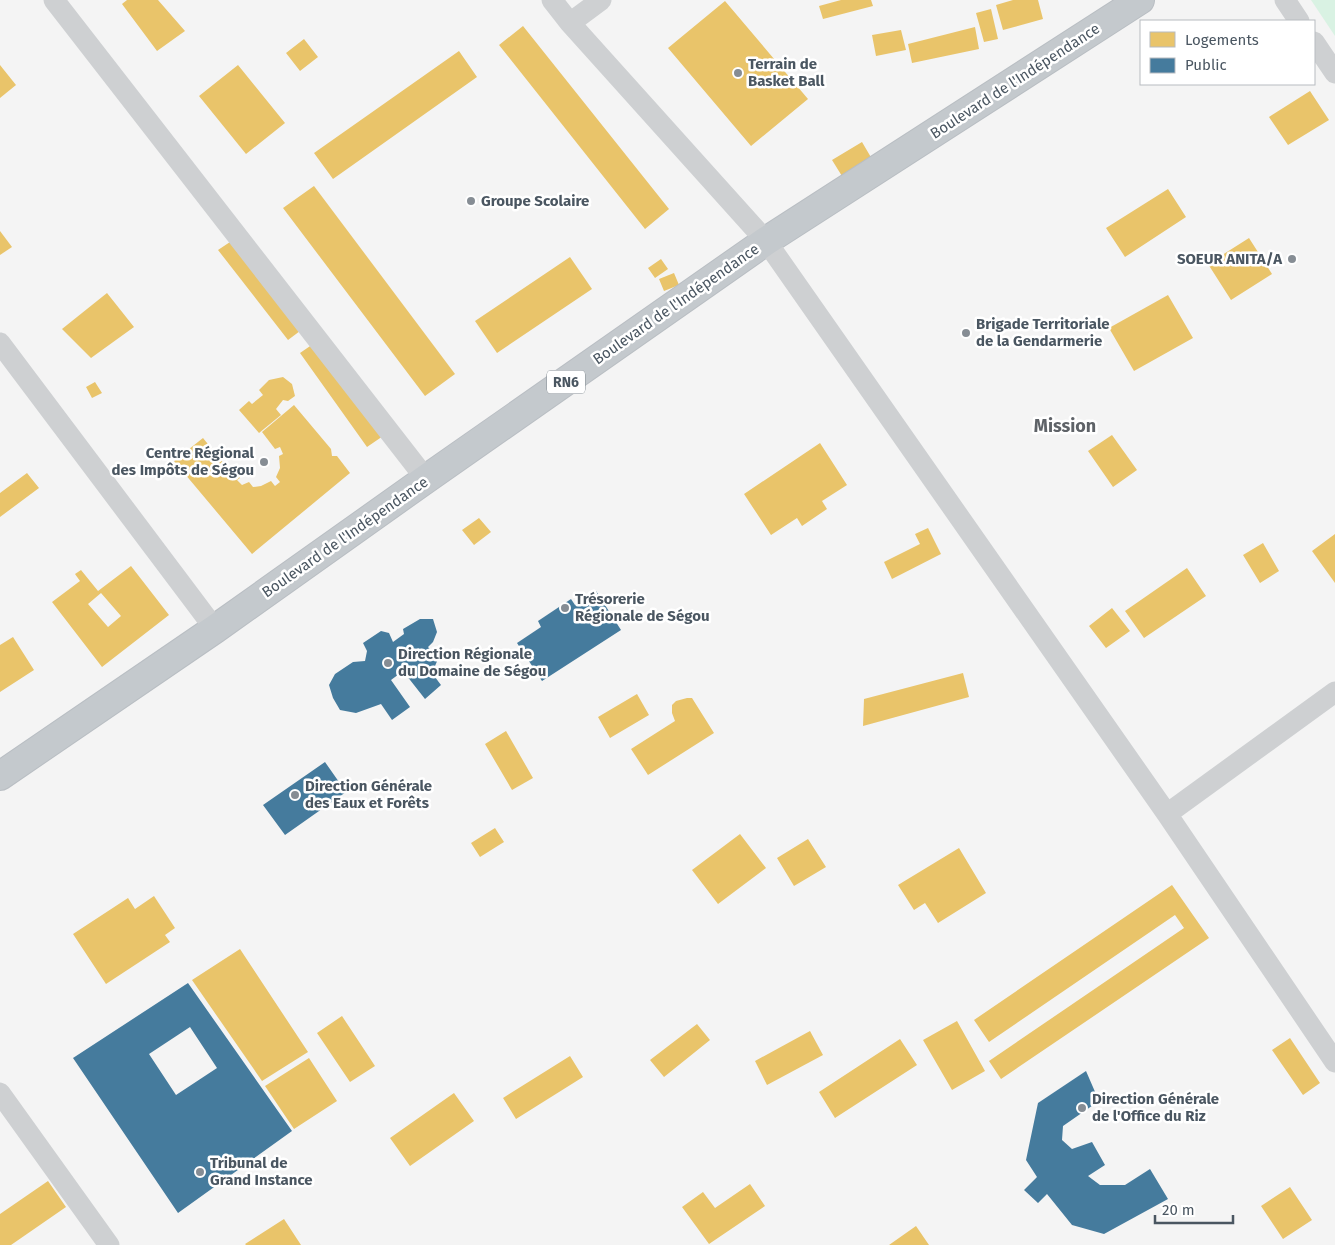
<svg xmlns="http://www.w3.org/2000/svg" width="1335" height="1245" viewBox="0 0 1335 1245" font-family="'Fira Sans',sans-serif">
<rect width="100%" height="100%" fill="#f4f4f4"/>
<path fill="#d9f2e3" d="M1311,0H1335V36Z"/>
<path fill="#e9c46a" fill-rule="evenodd" d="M127,0H158L185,31L157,51L122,4Z
M841,0H871L873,6L823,19L819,6Z
M1013,0H1038L1043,19L1003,30L996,5Z
M725,1L808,99L751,146L668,48Z
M991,9L998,39L984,42L976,13Z
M523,26L669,209L645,229L499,45Z
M975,27L979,49L912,63L908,44Z
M901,30L906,50L876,56L872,35Z
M304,39L318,57L300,71L286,53Z
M459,51L477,77L333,179L314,153Z
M0,65L16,85L0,98Z
M238,65L285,123L246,154L199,96Z
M1310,91L1329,120L1288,145L1269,117Z
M862,142L879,171L850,189L832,160Z
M314,186L455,374L425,396L283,208Z
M1168,189L1186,217L1125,257L1106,228Z
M0,231L12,247L0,255Z
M1249,238L1272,274L1231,300L1208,264Z
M233,240L304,328L288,340L218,250Z
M570,257L592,289L497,353L475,321Z
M661,259L668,269L655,278L648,268Z
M674,273L679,285L664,291L659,279Z
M107,293L134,327L91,358L62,329Z
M1168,295L1193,338L1134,371L1109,328Z
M316,342L386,434L367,447L300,353Z
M283,377L292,384L295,396L288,401L283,400L276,409L281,415L259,433L239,410L249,401L252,404L263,395L259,390L269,380Z
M95,382L102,393L92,398L86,387Z
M294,405L331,449L332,456H337L350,473L252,554L174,461L203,438L224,464L226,462L240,478L237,480L242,485L249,482L253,487L261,486L271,481L275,486L280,482L276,477L280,468L279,456L283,454L280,447L275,449L262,432Z
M1112,435L1137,470L1113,487L1088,451Z
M820,443L847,485L822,501L827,509L802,526L797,518L771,535L744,494Z
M27,473L39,488L0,517V493Z
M479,518L491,532L474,545L462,530Z
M928,528L941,554L892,579L884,562L920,544L915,534Z
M1335,534V583L1312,551Z
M1263,543L1279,571L1260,583L1243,555Z
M131,566L169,615L102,667L52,602L80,581L75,574L81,570L98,591ZM101,593L121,616L108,627L88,604Z
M1187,568L1206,596L1144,638L1125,611Z
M1112,608L1130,631L1106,648L1089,626Z
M13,637L34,670L0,692V645Z
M963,673L969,697L863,726L864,699Z
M637,694L649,715L610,738L598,717Z
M687,698H692L714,733L648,775L631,749L675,721L672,713V705L676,701Z
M506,731L533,778L512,790L485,744Z
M495,828L504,842L480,857L471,843Z
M740,834L766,868L718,904L692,870Z
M808,839L826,867L794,886L777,858Z
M959,848L986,893L938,923L925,903L914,910L898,885Z
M1172,885L1209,938L1001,1079L989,1061L1184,928L1175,915L989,1042L974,1020Z
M154,896L175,928L165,935L170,942L106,984L73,934L128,898L135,909Z
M240,949L308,1052L262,1081L192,980Z
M342,1016L375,1066L350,1082L317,1033Z
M957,1021L985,1071L952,1090L923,1040Z
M697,1024L710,1040L664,1077L650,1060Z
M810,1031L823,1055L767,1085L755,1061Z
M1290,1038L1320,1083L1303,1095L1272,1050Z
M900,1039L917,1065L835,1118L819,1092Z
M570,1056L583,1077L516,1119L503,1098Z
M309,1058L337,1101L294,1129L265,1086Z
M454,1093L474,1121L410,1166L390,1138Z
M48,1181L66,1207L11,1245H0V1214Z
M750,1184L765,1206L709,1244L682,1207L703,1192L715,1208Z
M1290,1187L1312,1220L1283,1239L1261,1206Z
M284,1219L301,1245H246L245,1244Z
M916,1226L929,1245H889Z"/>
<path fill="#457b9d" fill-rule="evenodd" d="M596,591L621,630L542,681L517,643L541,627L538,621L571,599L575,605Z
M420,619H433L437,632L433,642L428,647L438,659L432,673L441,685L425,699L403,671L391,680L410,707L392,720L381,704L356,713L340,710L333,698L329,685L335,674L353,662L365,661L367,651L363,643L381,631L389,633L393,642L404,634L403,629Z
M325,762L346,792L285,835L263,805Z
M188,983L292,1131L178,1213L73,1058ZM190,1027L217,1068L176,1095L149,1054Z
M1086,1071L1099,1101L1063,1126L1062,1140L1072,1149L1092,1142L1105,1165L1088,1176L1100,1185H1125L1150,1169L1168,1199L1104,1234L1072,1225L1047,1194L1038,1203L1024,1190L1037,1177L1026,1160L1038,1103Z"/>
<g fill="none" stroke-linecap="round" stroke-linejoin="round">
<defs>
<path id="trunk" d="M0,776L215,629L426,479L766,241L1140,0"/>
</defs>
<use href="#trunk" stroke="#b9bec3" stroke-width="30"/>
<path stroke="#ced0d2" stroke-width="21" d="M54,0L426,479
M552,0L570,23L766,241L1167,814L1335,1062
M1285,0L1299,21
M570,23L601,0
M1314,42L1335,73
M0,343L215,629
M1167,814L1335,692
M0,1093L109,1245"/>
<use href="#trunk" stroke="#c4c9cd" stroke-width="28"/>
</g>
<g fill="#868d94" stroke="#fff" stroke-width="2">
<circle cx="738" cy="73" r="5"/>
<circle cx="471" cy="201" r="5"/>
<circle cx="1292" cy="259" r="5"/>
<circle cx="966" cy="333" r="5"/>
<circle cx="264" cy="462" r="5"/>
<circle cx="565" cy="608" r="5"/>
<circle cx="388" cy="663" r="5"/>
<circle cx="295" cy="795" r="5"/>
<circle cx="1082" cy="1108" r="5"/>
<circle cx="200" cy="1172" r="5"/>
</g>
<g text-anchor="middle" stroke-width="5" stroke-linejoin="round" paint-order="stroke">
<rect fill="#fff" stroke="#808990" stroke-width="1" x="547" y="370.5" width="38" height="23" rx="4"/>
<g font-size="14" font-weight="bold" fill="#4a5661">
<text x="566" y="387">RN6</text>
</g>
<g font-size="15" font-weight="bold" fill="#4a5661" stroke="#fff" text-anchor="start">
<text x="748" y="69">Terrain de<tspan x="748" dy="17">Basket Ball</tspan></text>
<text x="481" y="206">Groupe Scolaire</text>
<text x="1282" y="264" text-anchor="end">SOEUR ANITA/A</text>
<text x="976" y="329">Brigade Territoriale<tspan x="976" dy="17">de la Gendarmerie</tspan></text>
<text x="254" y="458" text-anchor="end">Centre Régional<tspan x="254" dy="17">des Impôts de Ségou</tspan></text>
<text x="575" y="604">Trésorerie<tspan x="575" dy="17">Régionale de Ségou</tspan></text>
<text x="398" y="659">Direction Régionale<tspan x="398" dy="17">du Domaine de Ségou</tspan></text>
<text x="305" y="791">Direction Générale<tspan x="305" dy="17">des Eaux et Forêts</tspan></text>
<text x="1092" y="1104">Direction Générale<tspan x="1092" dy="17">de l'Office du Riz</tspan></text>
<text x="210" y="1168">Tribunal de<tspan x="210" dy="17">Grand Instance</tspan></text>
</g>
<g font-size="15" fill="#4a5661" stroke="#fff">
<text transform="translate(1015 81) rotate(-33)" y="5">Boulevard de l'Indépendance</text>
<text transform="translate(676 304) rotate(-35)" y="5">Boulevard de l'Indépendance</text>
<text transform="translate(345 537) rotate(-35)" y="5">Boulevard de l'Indépendance</text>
</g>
<g font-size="18" font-weight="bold" fill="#5f6368" stroke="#fff">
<text x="1065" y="432">Mission</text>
</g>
</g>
<rect x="1140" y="20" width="175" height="65" fill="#ffffff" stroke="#b7bbc0"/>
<rect x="1150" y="32" width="25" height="15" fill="#e9c46a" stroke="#b7bbc0"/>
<text x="1185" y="45" font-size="15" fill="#4a5661">Logements</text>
<rect x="1150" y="58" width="25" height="15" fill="#457b9d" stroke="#b7bbc0"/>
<text x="1185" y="70" font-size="15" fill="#4a5661">Public</text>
<path d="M1155 1215v8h78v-8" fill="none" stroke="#4a5661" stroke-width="2.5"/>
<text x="1162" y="1215" font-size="15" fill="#4a5661" stroke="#ffffff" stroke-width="4" paint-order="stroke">20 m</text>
</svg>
